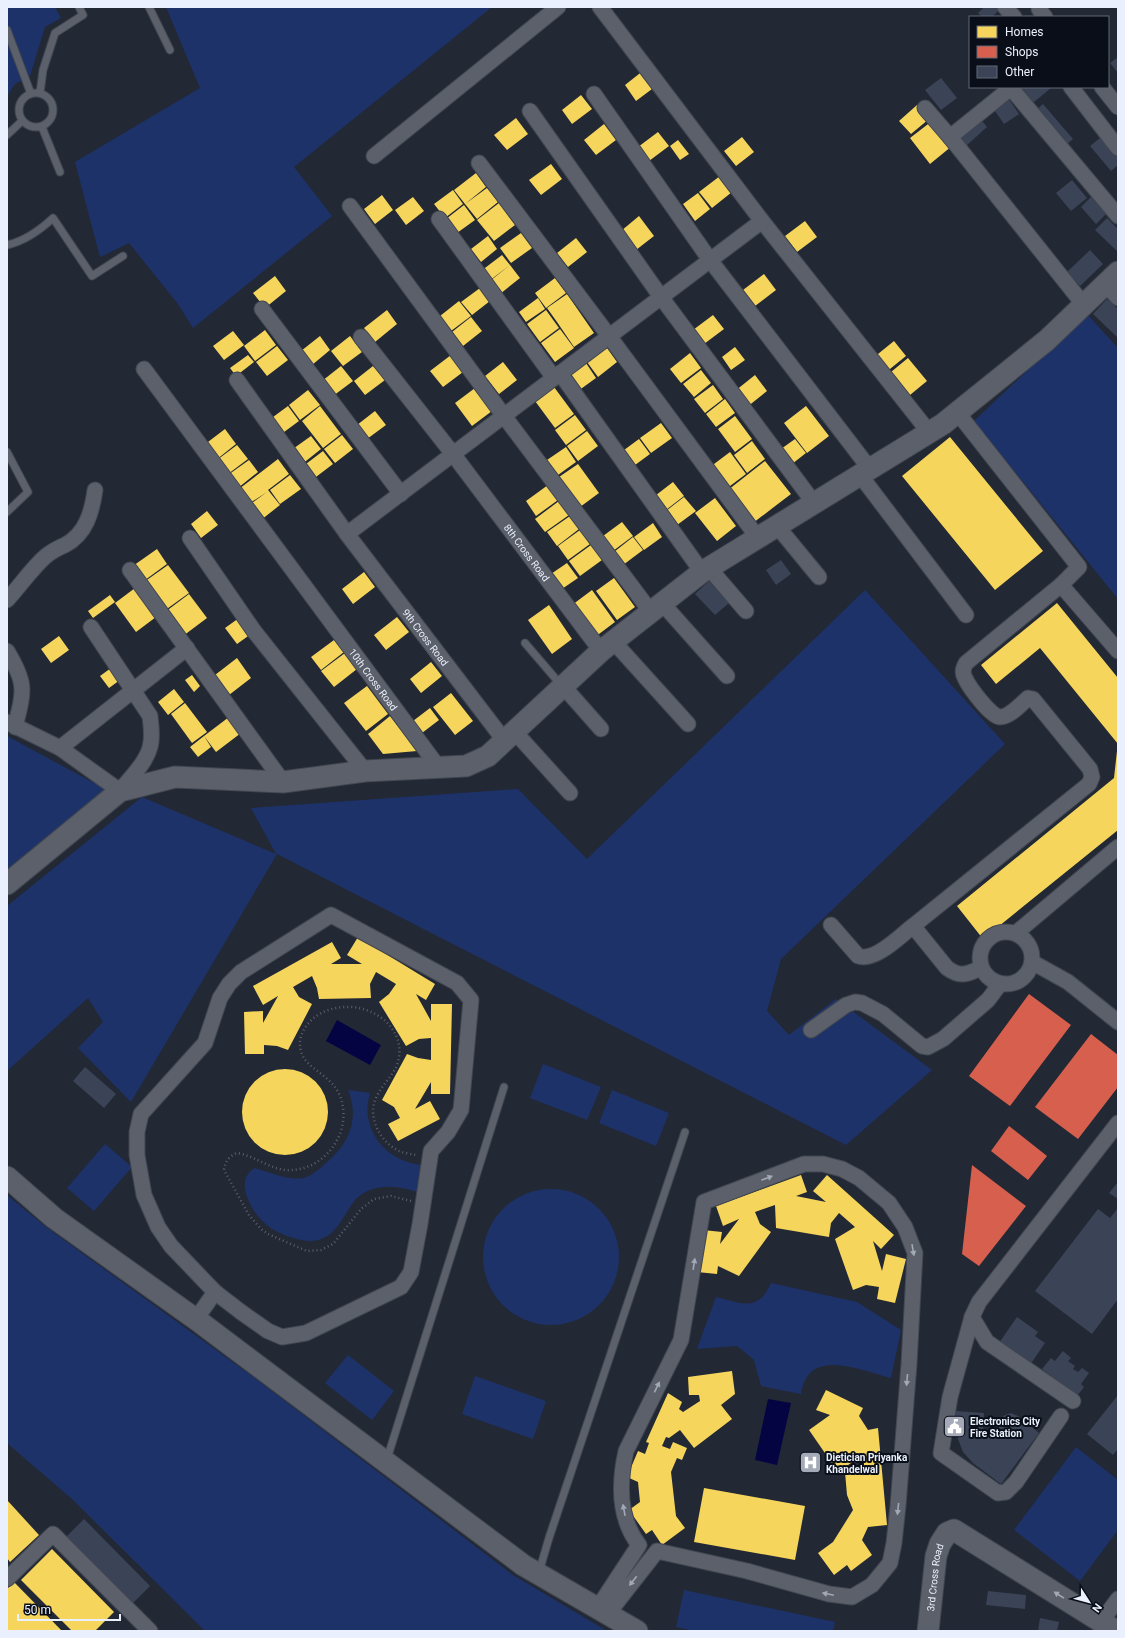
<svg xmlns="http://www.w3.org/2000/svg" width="1125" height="1638" viewBox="0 0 1125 1638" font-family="Roboto,sans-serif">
<rect width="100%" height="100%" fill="#222834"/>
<path fill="#1e326a" d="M7,7H55L61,18L45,27L30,76L15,84L7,96Z
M166,7H492L294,167L332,216L193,328L178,304L129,243L100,257L75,162L200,88Z
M1087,314L1118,348V599L974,421Z
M865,590L1005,744L781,959L767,1011L789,1035L836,999L932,1070L846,1145L277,854L131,1102L78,1048L103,1022L88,998L7,1071V906L142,797L276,854L251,808L518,789L587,859Z
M7,736L107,790L7,869Z
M543,1064L601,1087L587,1120L530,1098Z
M348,1090L370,1093C359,1129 386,1162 422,1165L417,1192C398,1185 372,1183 356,1199C342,1215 337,1240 311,1241C299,1241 278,1234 268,1226C253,1215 232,1180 255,1168C267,1172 291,1181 303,1178C311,1176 320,1169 326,1163C349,1144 360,1119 348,1090Z
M612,1090L669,1113L656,1146L599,1123Z
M105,1144L132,1167L94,1211L67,1188Z
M483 1257a68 68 0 1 1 136 0a68 68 0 1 1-136 0Z
M7,1195L46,1227L260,1382L513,1575L607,1631H205L73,1500L7,1443Z
M771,1283L857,1302L901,1330L891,1378C860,1370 808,1346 801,1394L761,1386L754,1360L737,1346L697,1349L716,1297C741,1303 758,1313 771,1283Z
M348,1355L394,1391L372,1420L325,1383Z
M475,1376L546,1401L533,1439L462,1414Z
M1076,1447L1118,1480V1530L1080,1581L1014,1530Z
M684,1590L835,1622L833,1631H695L676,1627Z"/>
<path fill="#040443" d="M337,1020L381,1045L370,1065L326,1041Z
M768,1399L791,1403L777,1465L755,1460Z"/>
<path fill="#f6d55c" d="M644,70L656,86L636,101L625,85Z
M581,95L592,109L572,124L562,110Z
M917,105L929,119L911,134L899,121Z
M516,118L528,134L507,150L494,135Z
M932,121L952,146L930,164L910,138Z
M604,124L616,140L596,155L584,140Z
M658,132L669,146L649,161L638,147Z
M742,137L754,152L736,166L724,151Z
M678,140L689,154L680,160L670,146Z
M551,164L562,179L541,195L529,180Z
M476,173L486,187L465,204L454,190Z
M720,176L732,192L712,208L699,192Z
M487,188L498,202L477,219L465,204Z
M453,190L463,204L445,218L434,204Z
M698,193L710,209L695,221L683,204Z
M382,195L393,210L375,224L364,209Z
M413,197L424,211L406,225L395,210Z
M499,203L515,225L494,241L477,220Z
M464,205L475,220L457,233L446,219Z
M639,216L654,236L636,250L621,231Z
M805,221L817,237L797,252L785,236Z
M521,233L532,248L511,263L500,248Z
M488,236L497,249L481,262L471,249Z
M576,238L587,252L568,267L557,253Z
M502,255L510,265L489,281L481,271Z
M510,265L520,278L500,294L490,281Z
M764,274L776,290L755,306L743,290Z
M275,276L286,291L265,308L253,293Z
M555,278L566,293L546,308L535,293Z
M480,288L490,301L472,315L461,302Z
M567,294L594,333L574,347L557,322L571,312L557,322L547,308Z
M538,298L545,309L526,322L519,312Z
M459,301L471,316L451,331L440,316Z
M387,310L397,324L375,342L364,328Z
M546,310L559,328L540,342L527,324Z
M713,315L724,329L704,344L693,330Z
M471,317L482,331L463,346L452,332Z
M560,329L574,348L555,362L541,343Z
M265,330L276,345L255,361L244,346Z
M233,331L244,345L224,360L213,346Z
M320,336L330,350L312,365L301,351Z
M350,336L362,352L343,366L331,351Z
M894,341L906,356L885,373L873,358Z
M277,346L288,360L267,376L256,362Z
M735,347L745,360L731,370L722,357Z
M607,348L617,362L598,377L587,362Z
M690,353L701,368L681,383L670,369Z
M248,355L254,362L236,376L230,368Z
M451,355L463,372L443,387L430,371Z
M908,358L927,381L910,395L891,372Z
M503,362L517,380L499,394L485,376Z
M586,363L596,378L578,391L568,376Z
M341,366L353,381L333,396L322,381Z
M373,366L385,380L365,395L354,381Z
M701,370L711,383L694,397L683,384Z
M755,375L767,391L747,407L735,391Z
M713,385L723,399L705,413L694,399Z
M554,387L574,414L555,428L535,401Z
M475,388L492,411L472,426L455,403Z
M308,390L320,405L300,420L289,405Z
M725,399L735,413L716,427L706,414Z
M288,406L299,421L280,435L269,420Z
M320,406L341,434L323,448L302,421Z
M806,406L829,436L807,453L784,423Z
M375,411L386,425L367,439L357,425Z
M575,415L586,430L566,445L555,430Z
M735,416L752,439L735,452L718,429Z
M661,423L672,438L651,453L640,438Z
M225,429L236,444L216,460L204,445Z
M587,431L598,446L578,461L567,446Z
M342,435L353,449L335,463L324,449Z
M311,436L321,449L301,465L290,451Z
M950,437L1043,551L995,590L902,476Z
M639,439L650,454L631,468L620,453Z
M795,439L806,453L792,464L781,449Z
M752,441L765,459L747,473L734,455Z
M237,445L248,459L228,474L217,460Z
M566,447L576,462L558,475L547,460Z
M323,451L333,464L312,480L302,467Z
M730,452L746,474L726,489L710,467Z
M278,459L289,474L268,490L280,505L261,520L249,505L267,492L250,503L239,489Z
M249,460L258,472L238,488L228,475Z
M765,461L791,494L753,523L728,490Z
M578,464L599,493L580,507L559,477Z
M290,475L301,489L280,504L270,490Z
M673,482L684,496L662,513L651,499Z
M548,485L558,500L536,516L526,501Z
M684,497L696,511L673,528L662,514Z
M715,498L736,526L717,541L695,513Z
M559,501L569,515L545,532L535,519Z
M207,511L218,525L201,538L191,524Z
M570,516L579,529L557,546L547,532Z
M622,522L633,536L613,551L603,536Z
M653,523L662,537L644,550L634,537Z
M580,530L590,544L568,560L558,546Z
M633,537L643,550L623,565L614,552Z
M591,545L602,560L580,576L569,561Z
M157,549L167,564L141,583L130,568Z
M567,563L578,578L559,591L548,576Z
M168,565L189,593L164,611L144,582Z
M364,572L375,587L353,604L342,589Z
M614,578L635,607L617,620L596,591Z
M135,588L156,617L136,632L115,603Z
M592,590L615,622L595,637L572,605Z
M189,594L207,618L183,636L165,612Z
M110,595L115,602L93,618L88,611Z
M1057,603L1118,678V744L1040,648L996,684L981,665Z
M549,605L572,639L552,654L528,620Z
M397,617L409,632L386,650L374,635Z
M239,618L251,634L237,644L225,628Z
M59,636L69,650L51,663L41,649Z
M334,640L344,652L321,670L311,657Z
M345,653L357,669L334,687L321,671Z
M237,658L251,678L229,695L215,675Z
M431,662L442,676L421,693L410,679Z
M111,668L120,680L109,688L100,676Z
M192,675L200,686L194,692L185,680Z
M367,686L388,714L366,731L344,703Z
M174,689L184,702L168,715L158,702Z
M451,693L473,721L455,735L433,707Z
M185,703L207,732L192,743L171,714Z
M430,708L439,720L422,733L413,721Z
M390,716L417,751L383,754L368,734Z
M229,717L241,733L216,752L204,736Z
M204,736L211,747L198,757L190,747Z
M1117,751L1118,830L983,939L957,906L1114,778Z
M358,937L435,984L426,1000L416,994L431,1021V1004H452L450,1094H431V1082L415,1109L430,1101L440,1119L398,1141L388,1124L400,1118L394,1107L382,1100L407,1054L418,1058L431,1060V1038L419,1039L406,1046L379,1002L389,994L396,984L376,972L370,984L371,998L319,999L317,988L312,976L293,987L299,997L312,1004L288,1050L277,1046L264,1045V1054H245L244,1012L263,1011V1023L278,996L263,1005L253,986L332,942L341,958L331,964H362L347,955Z
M242 1112a43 43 0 1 1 86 0a43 43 0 1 1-86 0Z
M801,1175L807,1192L796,1196L826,1202L813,1191L827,1175L894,1235L881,1249L873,1241L882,1271L886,1254L906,1259L895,1303L877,1299L879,1287L866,1285L853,1290L835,1239L855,1227L839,1213L831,1223L829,1237L776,1228L775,1205L755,1212L760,1224L771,1232L739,1276L718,1266L717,1274L697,1272L703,1230L722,1232L720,1244L739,1219L723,1226L716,1206Z
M732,1371L735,1394L721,1405L732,1419L694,1448L680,1430L669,1438L666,1437L662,1446L670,1449L673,1442L687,1448L682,1460L677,1458L671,1472L676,1516L685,1528L662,1545L652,1530L646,1534L629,1510L640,1502L638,1482L627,1477L638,1451L645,1454L649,1443L646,1442L668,1393L682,1402L679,1409L683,1412L700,1401L699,1395H689L688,1377Z
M826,1390L863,1408L859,1416L868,1430L878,1428L887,1525L868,1527L862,1540L872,1555L851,1571L847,1565L834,1575L818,1553L833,1542L853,1510L847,1495L845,1472L864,1473V1463H851L838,1472L809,1430L830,1415L816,1410Z
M704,1488L805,1506L795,1560L694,1542Z
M7,1500L39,1535L10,1562L7,1558Z
M52,1549L114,1612L95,1631H72L21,1580Z
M14,1582L62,1631H7V1589Z"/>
<path fill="#d6604d" d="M1029,994L1071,1025L1010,1106L969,1076Z
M1091,1034L1118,1055V1087L1078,1139L1035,1107Z
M1009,1126L1047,1156L1028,1180L991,1151Z
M972,1165L1026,1206L979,1266L962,1254Z"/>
<path fill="#3b4457" d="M984,7H1000L1001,8L992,17H982L978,13Z
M1118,57V73L1110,63Z
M941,78L957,98L941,110L925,90Z
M1020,87H1052L1033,103Z
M1008,98L1019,114L1004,124L993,108Z
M1043,104L1073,139L1065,146L1035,111Z
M979,117L987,127L966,146L958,136Z
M1105,134L1118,149V165L1111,171L1090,146Z
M1072,180L1087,198L1071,211L1056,193Z
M1092,196L1108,212L1096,224L1081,207Z
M1107,218L1118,229V252L1095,230Z
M1090,250L1103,264L1080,286L1067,272Z
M1107,299L1118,309L1117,337L1093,314Z
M781,560L791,574L776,585L766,570Z
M709,581L729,603L715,615L695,594Z
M85,1067L116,1094L104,1108L73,1081Z
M1118,1182V1199L1109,1193Z
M1118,1208V1299L1092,1334L1035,1291L1098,1209L1110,1218Z
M1017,1317L1038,1332L1035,1336L1045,1343L1030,1365L999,1343Z
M1063,1351L1071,1358L1068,1361L1075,1366L1073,1369L1078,1372L1082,1368L1089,1373L1081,1384L1084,1387L1077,1396L1042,1369L1051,1358L1055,1361Z
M1118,1395V1449L1113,1455L1087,1434Z
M956,1411L984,1413L983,1430L987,1436L998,1431L1000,1419L1005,1415L1011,1413L1018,1416L1039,1433L1001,1484L973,1463L963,1452L958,1439L955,1428Z
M84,1519L150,1586L131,1605L65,1538Z
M988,1591L1026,1595L1025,1609L986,1605Z
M1040,1618L1059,1622L1057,1631H1038Z"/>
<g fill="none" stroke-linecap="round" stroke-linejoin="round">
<defs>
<path id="lane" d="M149,7L170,50
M7,30L31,94
M19 110a17 17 0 1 1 34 0a17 17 0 1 1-34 0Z
M40,93L43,70L55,33L83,15L79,7
M42,127L60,172
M7,135L22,121
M7,245C25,241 39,231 53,218L92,276L123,256
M7,452L28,492L7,512
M525,643L561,685
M387,1459L504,1087
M539,1572L549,1538L685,1132"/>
<g id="street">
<path d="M600,7L762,221L929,432"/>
<path d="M1005,7L1014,17"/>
<path d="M1039,9L1045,17"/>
<path d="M1010,87L1118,216"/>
<path d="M1071,87L1118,148"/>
<path d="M1102,87L1118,107"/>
<path d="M594,94L710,260L870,469"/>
<path d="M925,108L950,137L1084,305"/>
<path d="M530,111L661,297L814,503"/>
<path d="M950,137L1012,87"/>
<path d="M374,156L558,7"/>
<path d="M479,163L609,336L758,538"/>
<path d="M350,206L504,416L651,612"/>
<path d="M439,219L554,378"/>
<path d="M1105,284L1118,298"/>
<path d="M262,309L401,494"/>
<path id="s1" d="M361,337L453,454L601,651"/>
<path id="s2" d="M144,369L439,768"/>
<path d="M560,373L702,572"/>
<path id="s3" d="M237,380L347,534L504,740"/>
<path d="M957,412L1079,567L1061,585L1118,651"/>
<path d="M860,475L966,615"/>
<path d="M777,526L819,577"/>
<path d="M347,534L762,221"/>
<path d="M190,538L254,631L365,771"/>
<path d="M709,568L746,611"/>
<path d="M130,570L283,782"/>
<path d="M7,600C20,586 32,568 46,556C52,551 58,548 65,545C86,534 92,512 95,490"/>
<path d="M662,603L727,676"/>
<path d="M613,641L688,724"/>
<path d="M7,651C27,684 24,691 15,727"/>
<path d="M563,686L601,729"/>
<path d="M7,722L60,748L120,791C130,778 146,763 150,747C153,737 151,726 150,716L91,627"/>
<path d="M514,731L570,793"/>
<path d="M60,748L187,648"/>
<path d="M331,915L457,983L471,1000L461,1110L448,1132L431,1151L420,1224L411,1272L401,1287L306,1333L282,1337L268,1331L241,1312L215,1292L171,1246L158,1227L144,1195L137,1155V1132L141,1114L205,1043L220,998L229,984L241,972Z"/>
<path d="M831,925L858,956C875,962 900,936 913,926"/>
<circle cx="1006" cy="958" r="26"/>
<path d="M1016,933L1118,847"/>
<path d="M1032,962L1068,982L1118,1022"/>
<path d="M981,968C967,974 961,978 947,968L913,926L1089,784L1092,777L1090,769L1033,699L1028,698C1021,704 1010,717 1000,717C991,717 969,687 965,678C962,673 963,668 966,663L1061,585"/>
<path d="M811,1030L846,1005L855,1002L862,1003L883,1014L922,1046L928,1047L943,1039L988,1000L1000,984"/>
<path d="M972,1317L950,1397L941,1453L998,1493L1006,1492L1016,1482L1061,1416"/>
<path d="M196,1319L215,1292"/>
<path d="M1073,1401L987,1342L972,1317L979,1302L1118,1123"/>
<path d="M7,1579L53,1534L150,1631"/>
<path d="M597,1609L639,1545C618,1518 619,1482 626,1451L681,1340L704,1202L804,1164H823L842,1169L859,1178L889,1203L905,1227L915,1253L909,1364L898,1506L894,1543L890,1563L872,1585L852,1597L829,1594L747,1571L657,1551L607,1615"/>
<path d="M1101,1622L1118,1599"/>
</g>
<g id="secondary">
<path d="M7,884L120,791L175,777L283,782L365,771L466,766L488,756L601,651L702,572L943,424L1047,340L1118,272"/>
<path d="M7,1177L54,1218L201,1323L523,1565L637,1631"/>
<path id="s4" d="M928,1631L936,1556L940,1544L947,1533L954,1530L1116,1631"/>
</g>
</defs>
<use href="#lane" stroke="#414650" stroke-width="9"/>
<use href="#street" stroke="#414650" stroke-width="17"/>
<use href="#secondary" stroke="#414650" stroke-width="23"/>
<path stroke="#5b5f6a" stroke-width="2.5" stroke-dasharray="1 3" stroke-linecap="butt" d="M411,1201L391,1196L374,1199L361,1209L333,1244L321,1250L307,1251L268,1234L261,1229L249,1215L224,1170C225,1162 229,1156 237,1153C255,1156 268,1168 285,1170C324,1173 354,1132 340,1096C331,1074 305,1069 301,1051C297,1038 305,1025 315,1017C327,1008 345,1005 359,1008C385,1013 407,1037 397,1065C392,1077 381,1086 376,1098C367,1117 380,1142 399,1151C404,1153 411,1154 416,1155"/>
<use href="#lane" stroke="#5b606b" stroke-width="7"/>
<use href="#street" stroke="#5b606b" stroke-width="15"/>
<use href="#secondary" stroke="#5b606b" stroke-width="21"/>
</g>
<defs><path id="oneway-solid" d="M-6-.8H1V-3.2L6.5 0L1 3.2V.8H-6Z"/></defs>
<g fill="#a2a8b4">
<use href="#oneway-solid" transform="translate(767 1178) rotate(-21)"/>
<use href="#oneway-solid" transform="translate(913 1250) rotate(80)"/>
<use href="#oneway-solid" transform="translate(694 1264) rotate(-81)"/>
<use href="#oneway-solid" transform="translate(907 1380) rotate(95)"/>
<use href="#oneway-solid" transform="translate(657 1387) rotate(-64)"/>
<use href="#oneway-solid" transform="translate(898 1509) rotate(96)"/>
<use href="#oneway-solid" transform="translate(624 1510) rotate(-101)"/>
<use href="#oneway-solid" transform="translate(633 1581) rotate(128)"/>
<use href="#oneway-solid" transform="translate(828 1594) rotate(-168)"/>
<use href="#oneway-solid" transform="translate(1059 1595) rotate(-148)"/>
</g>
<defs>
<symbol id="civic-square" viewBox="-11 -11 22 22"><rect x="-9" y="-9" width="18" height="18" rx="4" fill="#a4aab7" stroke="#090e18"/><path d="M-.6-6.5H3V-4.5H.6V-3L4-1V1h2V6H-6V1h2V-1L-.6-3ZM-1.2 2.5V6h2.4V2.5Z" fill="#fff"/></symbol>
<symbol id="hospital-square" viewBox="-11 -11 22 22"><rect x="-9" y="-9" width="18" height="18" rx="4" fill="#a4aab7" stroke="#090e18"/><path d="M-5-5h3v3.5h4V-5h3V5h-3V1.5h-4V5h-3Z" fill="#fff"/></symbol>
</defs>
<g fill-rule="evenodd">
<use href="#civic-square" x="942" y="1414" width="25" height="25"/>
<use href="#hospital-square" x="798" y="1450" width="25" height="25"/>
</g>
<g text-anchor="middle" stroke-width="4" stroke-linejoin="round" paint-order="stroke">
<g font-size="10" fill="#eaf0fd" stroke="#090e18">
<text dy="4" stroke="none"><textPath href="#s1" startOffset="272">8th Cross Road</textPath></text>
<text dy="4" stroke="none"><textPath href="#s3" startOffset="319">9th Cross Road</textPath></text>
<text dy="4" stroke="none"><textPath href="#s2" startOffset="386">10th Cross Road</textPath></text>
<text dy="4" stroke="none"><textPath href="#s4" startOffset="54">3rd Cross Road</textPath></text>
</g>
<g font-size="10" font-weight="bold" fill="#eaf0fd" stroke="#090e18" text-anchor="start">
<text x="970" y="1425">Electronics City<tspan x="970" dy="12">Fire Station</tspan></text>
<text x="826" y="1461">Dietician Priyanka<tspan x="826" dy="12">Khandelwal</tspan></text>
</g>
</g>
<rect width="1125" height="1638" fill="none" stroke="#eaf0fd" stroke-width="16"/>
<rect x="969" y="16" width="140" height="72" fill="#090e18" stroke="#636874"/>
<rect x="977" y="26" width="20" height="12" fill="#f6d55c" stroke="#636874"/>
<text x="1005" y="36" font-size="12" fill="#eaf0fd">Homes</text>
<rect x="977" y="46" width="20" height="12" fill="#d6604d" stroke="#636874"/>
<text x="1005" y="56" font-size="12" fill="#eaf0fd">Shops</text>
<rect x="977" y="66" width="20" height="12" fill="#3b4457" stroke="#636874"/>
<text x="1005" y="76" font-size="12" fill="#eaf0fd">Other</text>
<g transform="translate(1089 1602) rotate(126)" stroke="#090e18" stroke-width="3" paint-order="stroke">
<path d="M0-3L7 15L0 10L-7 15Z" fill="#eaf0fd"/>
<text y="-6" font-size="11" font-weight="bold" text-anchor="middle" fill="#eaf0fd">N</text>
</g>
<path d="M18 1614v6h102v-6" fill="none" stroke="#eaf0fd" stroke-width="2"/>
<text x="24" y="1614" font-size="12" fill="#eaf0fd" stroke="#090e18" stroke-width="3" paint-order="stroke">50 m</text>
</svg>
